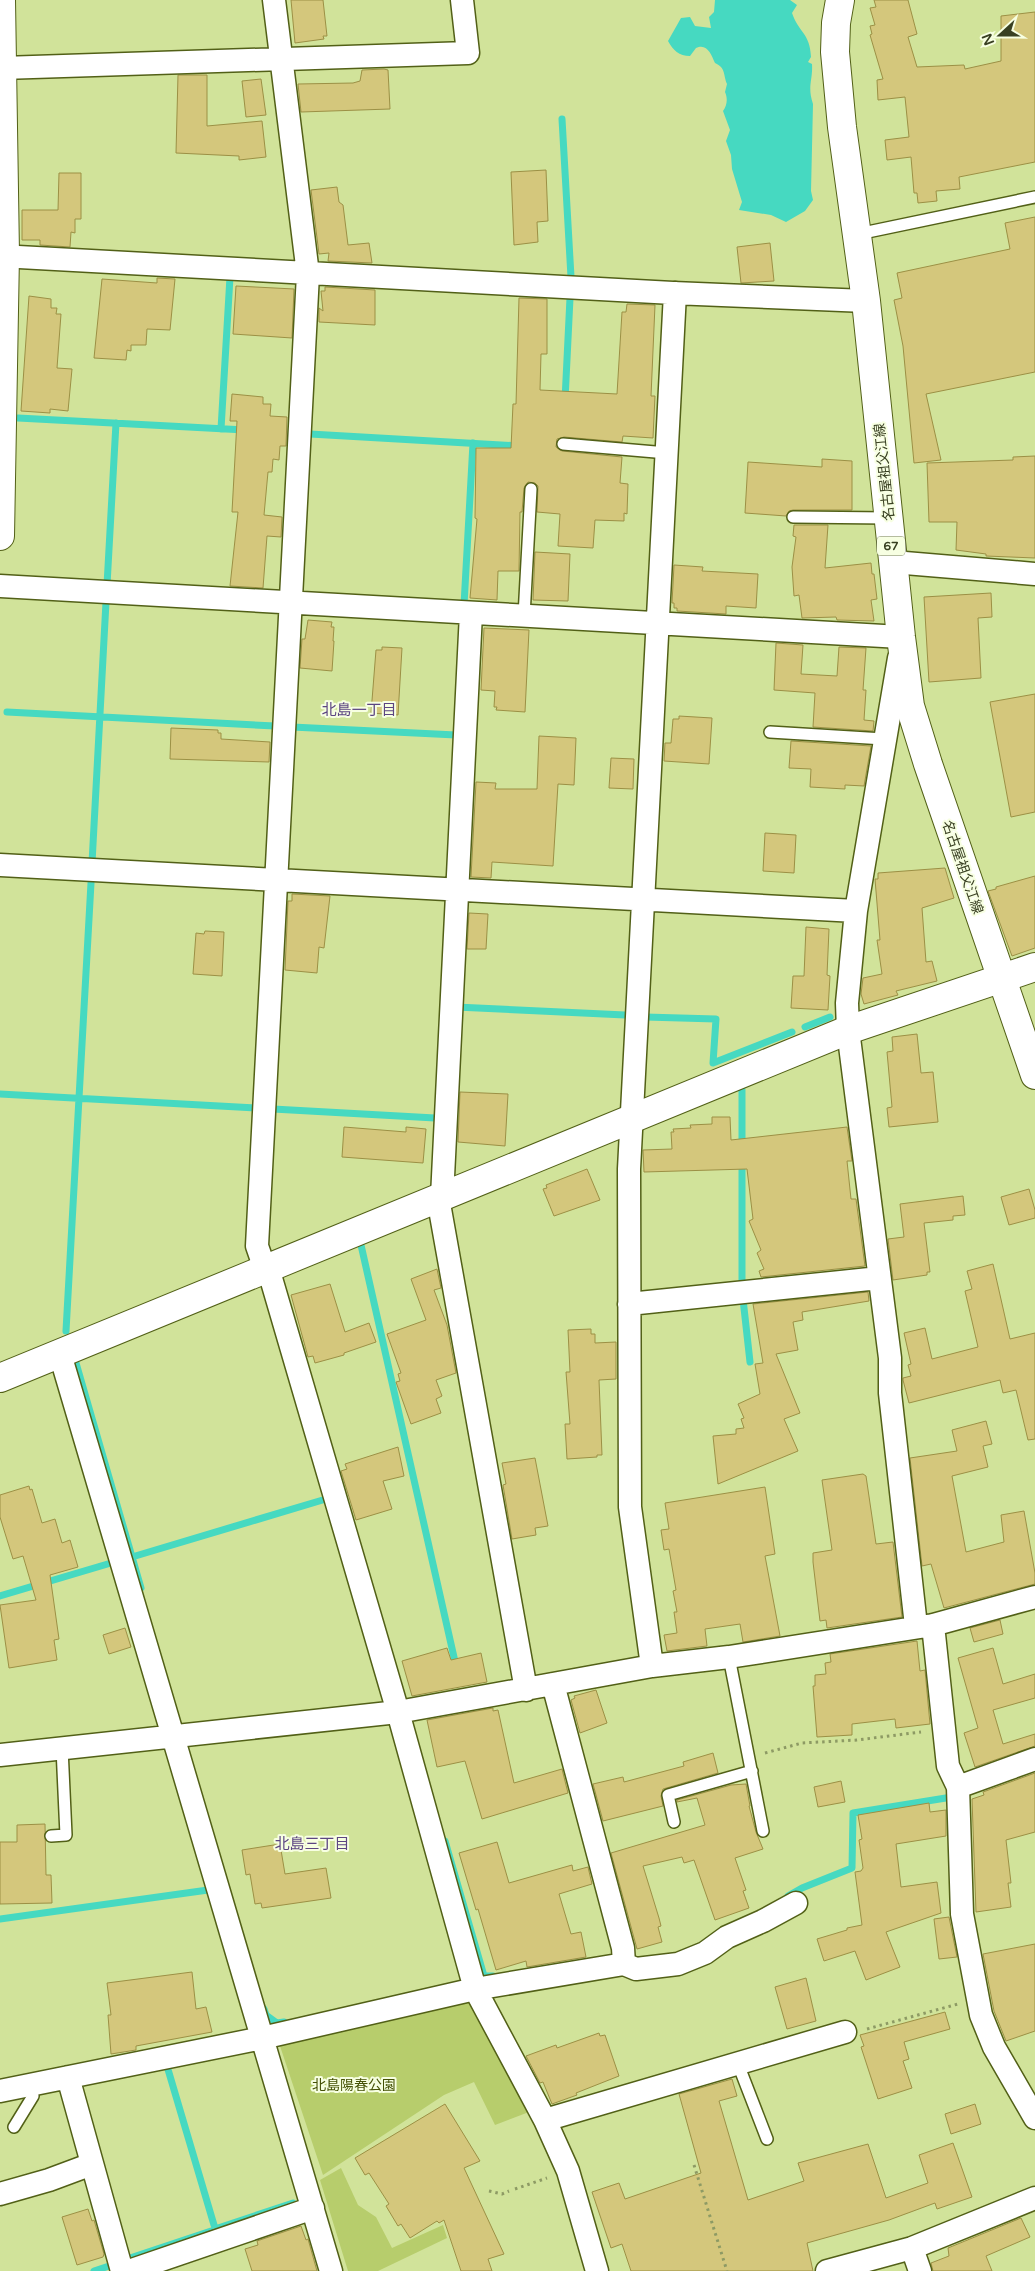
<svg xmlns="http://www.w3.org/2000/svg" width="1035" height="2271" viewBox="0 0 1035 2271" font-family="'Varela Round','Noto Sans JP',sans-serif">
<rect width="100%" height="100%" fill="#d1e39a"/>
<path fill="#b7cd6c" d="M467,2001L477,2008L529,2112L495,2125L474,2082L444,2095L323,2175L279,2043Z
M341,2168L358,2205L376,2217L392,2248L443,2225L447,2238L378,2271H348L320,2180Z"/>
<path fill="#46d9c1" d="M715,0H790L797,5L792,13C799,33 810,33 811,57L808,62L812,64C813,81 807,86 813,104L811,191L813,200L805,211L786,222L771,215L739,210L742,202L732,169L731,155L726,141L730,130L723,111C727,105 728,99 725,92L727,84C723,74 726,68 715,63C711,54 707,43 696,48L690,56C679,56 673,50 668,41L681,18L690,17L695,26L711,28L709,17L714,12Z"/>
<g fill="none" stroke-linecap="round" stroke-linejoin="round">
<path stroke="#46d9c1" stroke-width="7" d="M562,119L571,277
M565,400L570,298
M18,418L245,430
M221,429L230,277
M310,434L520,446
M107,585L116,423
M464,605L473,443
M7,712L275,726
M292,727L456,735
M92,863L106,602
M456,1007L625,1015
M645,1017L716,1019L713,1063L792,1032
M805,1027L830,1017
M742,1090V1148
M0,1094L256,1108
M273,1109L435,1118
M742,1161V1286
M361,1245L456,1666
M743,1299L750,1362
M66,1331L91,883
M76,1363L141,1588
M132,1557L326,1499
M0,1596L111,1563
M445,1841L484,1976H493
M788,1896L802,1888L852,1868L853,1813L952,1797
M0,1919L208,1890
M264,2009L266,2015L277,2023L284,2022
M167,2066L214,2225
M218,2228L293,2203
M127,2259L211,2231
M94,2271L112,2265"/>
</g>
<path fill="#d4c77c" stroke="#9c9045" d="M291,0H323L327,36H323L324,39L295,43Z
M874,0H908L917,34L908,37L917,67L964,65L965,69L1001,61V16L1035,12V162L959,177L960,189L936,191L937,201L918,203L917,193H914L911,157L887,160L885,140L909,137L905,97L878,100L877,80L883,79L870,35L872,34L870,26L875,25L870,8L876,7Z
M384,69L388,70L390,109L301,112L298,84L353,83L360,81L362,70Z
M178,75H207V126L262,121L266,157L239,160V156L176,153Z
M261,79L266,115L246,117L242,81Z
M546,170L548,221L537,222L538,242L514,245L511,172Z
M59,173H81V219H75V233L71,232L70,247L40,245V240H22V210H58Z
M337,187L339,202L343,205L348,245L369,243L372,263L328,261L329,253L319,254L311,190Z
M1035,217V372L926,394L941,460L914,463L903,346L894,300L902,298L897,273L1010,249L1005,223Z
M770,243L774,281L741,283L737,247Z
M157,278L175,279L170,330L147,329L146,345H131V351L127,350L126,360L94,358L102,279L157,283Z
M236,286L294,289L292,338L233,334Z
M325,287L375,290V325L319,322V308L323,311L321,291H325Z
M29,296L51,299V308H57L56,314H61L57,368L72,369L68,411L50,409V413L21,411Z
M519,298L547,299V354H541L540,390L617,394L622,312H626L627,304L655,305L651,396H655L653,438L623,436L622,442L564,437L557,439L556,447L562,451L622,457L620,483L628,484L627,514L624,513V521L595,520L593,548L558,546L560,514L537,512L538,486L535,483L528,482L524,488L522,512H520L519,571H498L497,600L470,598L477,519L475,518L476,448H511L513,404H516Z
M232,394L263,397V404H271L270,416L287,417L286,446H280L279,460L273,459L272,472H268L264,515L282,517L281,537L267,536L263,588L230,586L238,512H232L237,421H230Z
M1035,456V558L986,556V554L956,550L957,522H929L927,463L1013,460V457Z
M822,459L852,461V510H793L789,511L786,516L745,513L748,462L822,467Z
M794,525H828L825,568L871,563L872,574H874L877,599L871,600L874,621L837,620L836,617L802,618L799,595L794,596L792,567L796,537L793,536Z
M535,552L570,554L568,601L533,600Z
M674,565L703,567L702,571L758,574L756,608L726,606V614L677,611V608H674V603H672Z
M991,593L992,617L978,618L981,678L929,682L924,597Z
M308,620L332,622L331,627H334L333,641H334L332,671L300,668L302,639H305Z
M484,628L529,630L525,712L496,710L497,707H494L495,691L481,690Z
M776,643L803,645L801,674L837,676L839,647L866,648L863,690H866L864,720L874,721L873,731L813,727L815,693L774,690Z
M382,647L402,648L398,715L371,713L376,650H382Z
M1035,694V812L1011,817L990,702Z
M679,716L712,718L709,764L664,761L665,743H671L673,719H679Z
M171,728L218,730V733H221V739L270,742L269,762L170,759Z
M539,736L576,738L574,785L558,784L553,866L492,862L491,878L471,877L476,782L496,783L495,789H537Z
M791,741L871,746L864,786L845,785V789L810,787L811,769L789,768Z
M611,758L634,759L633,789L609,788Z
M765,833L796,835L794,873L763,871Z
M945,868L954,898L922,908L926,962L932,961L937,981L896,991L898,995L864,1004L861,994L863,978L882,974L877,940H880L875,879H878V873Z
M1035,876V948L1012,956L988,891L996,889V887Z
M292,894L330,896L324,948L319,947L317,973L285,970L288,901H292Z
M469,913L488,914L486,949H467Z
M806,927L829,929L827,975L830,976L828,1010L791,1008L793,976H804Z
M205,931L224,932L222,976L193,974L196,933L204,934Z
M917,1034L921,1073L933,1072L938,1122L889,1127L887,1108L892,1107L887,1052L893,1051L892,1037Z
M460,1092L508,1094L505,1146L458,1142Z
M712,1117H730L731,1140L847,1127L852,1161H847L851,1199H856L865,1266L761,1277L759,1271L764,1269L757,1253L761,1250L749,1221L753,1219L747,1169L644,1172L643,1150L672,1149L671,1132H674L673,1129L691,1128L690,1125L712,1124Z
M344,1127L406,1132V1127L426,1129L423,1163L342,1157Z
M587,1169L600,1200L554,1216L543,1189L547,1188L546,1185Z
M1029,1189L1035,1210V1218L1009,1225L1001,1197Z
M963,1196L965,1215L953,1216V1220L924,1223L930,1272H927V1275L893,1280L888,1239L904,1237L900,1204Z
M993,1264L1010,1339L1035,1333V1439L1028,1440L1016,1390L1003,1393L1000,1380L909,1403L903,1380V1378L911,1376L908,1365L911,1364L904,1333L925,1328L932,1359L978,1347L965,1291L972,1289L967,1271Z
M437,1269L441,1288L434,1290L447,1325L456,1373L436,1380L442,1396L436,1399L441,1413L411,1424L396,1382L400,1381L398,1374L401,1373L387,1334L426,1320L411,1279Z
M330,1284L345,1332L369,1323L376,1342L344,1353V1355L315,1363L313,1356L308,1357L291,1295Z
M868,1292L869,1301L802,1312L803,1320L793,1322L798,1350L776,1354L800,1413L784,1419L798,1451L718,1484L713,1436L736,1434V1429L744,1428L741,1419L744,1418L738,1404L760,1394L755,1364L763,1363L753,1304Z
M591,1329V1334H595V1343L616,1342V1379L599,1380L602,1455H597V1457L567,1459L565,1424H570L566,1372H570L568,1330Z
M986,1421L992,1444L983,1446L988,1467L952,1476L966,1552L1004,1542L1001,1515L1024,1511L1035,1573V1584L944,1608L931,1564L922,1566L910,1458L957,1451L952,1430Z
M398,1447L404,1476L383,1481L392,1509L356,1520L341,1471L347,1469L345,1464Z
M535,1458L548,1526L535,1528L536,1535L512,1539L503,1485L506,1484L502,1463Z
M863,1474L866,1476L876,1544L893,1542L902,1617L827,1628L826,1620L820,1621L813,1562V1553L832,1550L822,1480Z
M29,1486L30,1490L32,1489L42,1523L55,1519L62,1543L70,1540L78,1567L50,1575L59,1639L54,1640L57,1660L9,1668L0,1605L36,1600L23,1556L13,1559L0,1517V1495Z
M765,1487L775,1554L765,1556L780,1636L743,1642L740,1624L705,1629L707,1646L667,1651L664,1635L677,1633L674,1612H677L673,1591L676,1590L669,1549L664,1550L661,1530L669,1529L665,1503Z
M1000,1620L1003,1634L974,1642L970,1628Z
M125,1628L131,1647L109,1654L103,1635Z
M917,1641L920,1671L925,1670L930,1724L896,1728L895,1719L852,1724V1735L817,1737L813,1686H815V1675L826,1674L825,1663L831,1662L830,1654Z
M447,1648L451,1660L481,1653L487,1682L412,1696L402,1661Z
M993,1648L1003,1684L1035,1674V1698L993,1710L1003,1744L1035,1734V1746L975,1767L964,1733L978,1728L958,1658Z
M596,1690L607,1723L580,1733L571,1700L575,1698L574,1696Z
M493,1708V1711L498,1710L514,1783L562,1769L568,1793L482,1819L465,1761L437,1767L427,1720Z
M713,1753L718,1773L663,1789L661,1796L663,1806L603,1821L593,1784L623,1777L624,1782L684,1766L683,1762Z
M1035,1773V1832L1006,1840L1011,1883H1008L1011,1907L976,1912L972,1799L984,1795L983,1792Z
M841,1781L845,1802L818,1807L814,1787Z
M746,1784L750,1806H749L756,1832L763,1849L735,1858L746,1890L743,1891L749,1908L715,1920L694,1860L684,1863L682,1857L643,1866L659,1918L661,1926L658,1927L662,1942L637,1949L611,1853L705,1825L697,1798L677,1802V1800L731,1785Z
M929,1803L930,1812L946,1810V1836L896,1844L901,1887L937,1882L941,1913L886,1932L900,1967L866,1980L855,1951L824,1961L817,1939L847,1930V1928L862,1925L855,1872L861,1871L863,1868L859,1840L862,1839L858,1815Z
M45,1824L46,1875H51L52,1903L0,1904V1842H17V1825Z
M497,1842L509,1883L572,1865L573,1871L588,1867L592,1884L559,1894L571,1934L581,1932L586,1957L527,1967L526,1961L496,1970L478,1909L476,1910L459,1853Z
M280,1844L285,1874L326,1868L331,1898L262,1908L261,1903L255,1904L250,1874L246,1875L242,1850Z
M949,1917L957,1957L939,1959L934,1919Z
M1035,1944V2031L1006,2041L994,2011L983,1954Z
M192,1972L196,2009L206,2007L212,2032L136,2046V2050L111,2054L108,2015H111L107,1983Z
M806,1978L816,2021L787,2029L775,1987Z
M945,2012L950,2029L904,2042L909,2059L903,2061L912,2088L878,2099L861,2047L864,2046L860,2035Z
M599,2033L600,2036L605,2035L619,2076L576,2093L577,2095L552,2104L543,2082L540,2083L526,2056L556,2045L557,2048Z
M732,2079L737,2096L719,2101L748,2200L804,2181L798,2163L868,2144L886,2198L928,2183L919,2155L953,2143L972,2197L937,2209L935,2203L889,2220L807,2243L813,2271H631L622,2244L611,2248L592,2192L619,2183L625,2199L701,2173L679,2094Z
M445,2104L480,2161L464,2168L504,2254L488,2259L492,2271H461L444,2220L439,2223L437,2221L410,2238L401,2224L398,2226L386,2206L389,2204L369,2173L365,2175L355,2158Z
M975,2104L981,2124L951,2134L945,2114Z
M88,2209L92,2221L94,2220L104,2254L103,2257L77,2265L62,2217Z
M1021,2218L1030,2237L986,2256L992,2271H933L931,2263L949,2256L948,2248Z
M301,2226L306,2240L308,2239L317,2271H252L245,2249L258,2245L257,2241Z"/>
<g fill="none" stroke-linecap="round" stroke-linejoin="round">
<defs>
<path id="lane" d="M858,234L1035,197
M563,444L667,453
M793,517L888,518
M524,616L531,489
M770,732L884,739
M729,1657L763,1831
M674,1822L668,1795L752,1771
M51,1836L66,1835L62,1748
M738,2064L767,2139
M14,2127L33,2096L31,2085"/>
<path id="street" d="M2,68L468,53L462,0
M0,256L673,293L866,301
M893,562L1035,574
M0,586L901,637
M899,658L856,911L847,1003L848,1030L890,1358V1393L916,1626
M0,865L856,911
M442,1197L471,613
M438,1198L526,1690
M268,1268L398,1712L475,1989L545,2120L568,2171L597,2271
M265,1269L257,1246L308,274L274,0
M629,1304L879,1278
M60,1354L331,2271
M933,1625L948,1766L958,1787L962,1914L981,2015L994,2047L1035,2118
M652,1666L630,1507L629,1169L675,293
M553,1684L623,1948L624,1964
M0,1755L398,1712L652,1666L729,1657L933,1625L1035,1597
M958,1787L1035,1759
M68,2077L122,2271
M0,2091L262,2038L475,1989L624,1964L636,1969L678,1964L705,1953L727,1937L763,1921L796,1903
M545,2120L845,2032
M0,2194L49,2180L92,2164
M912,2248L920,2271
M129,2271L313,2208
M827,2271L912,2248L1035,2198"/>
<path id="secondary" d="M0,536L5,254L1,0
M0,1378L848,1030L1035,967"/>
<path id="primary" d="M840,0L836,23L835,52L842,127L866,301L901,637L910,706L928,764L1035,1075"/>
</defs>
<use href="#lane" stroke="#526017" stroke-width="14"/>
<use href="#street" stroke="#526017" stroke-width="25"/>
<use href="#secondary" stroke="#526017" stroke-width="30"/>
<use href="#primary" stroke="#526017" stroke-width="30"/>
<path stroke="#8d9a64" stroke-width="3" stroke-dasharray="2.5 4" stroke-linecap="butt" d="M765,1753L802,1743L857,1740L921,1732
M867,2029L958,2004
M694,2165L727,2271
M515,2189L547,2178
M489,2191L502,2194L509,2191"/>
<use href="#lane" stroke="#fff" stroke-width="11"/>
<use href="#street" stroke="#fff" stroke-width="22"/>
<use href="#secondary" stroke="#fff" stroke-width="28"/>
<use href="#primary" stroke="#fff" stroke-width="28"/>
</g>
<g text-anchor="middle" stroke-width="4" stroke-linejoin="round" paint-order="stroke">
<rect fill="#f7ffe2" stroke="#72795c" stroke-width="1" x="877" y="536.5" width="28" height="19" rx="4"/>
<g font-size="12" font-weight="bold" fill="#394022">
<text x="891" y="550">67</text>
</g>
<g font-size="14" fill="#394022" stroke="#f7ffe2">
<text transform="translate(884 472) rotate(-96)" y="5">名古屋祖父江線</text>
<text transform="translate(963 867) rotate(71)" y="5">名古屋祖父江線</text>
</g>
<g font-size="14" fill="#445105" stroke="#f7ffe2">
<text x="354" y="2090">北島陽春公園</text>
</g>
<g font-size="15" fill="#5c4582" stroke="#f7ffe2">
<text x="359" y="715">北島一丁目</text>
<text x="312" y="1849">北島三丁目</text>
</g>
</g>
<g transform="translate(1000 35) rotate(249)" stroke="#f7ffe2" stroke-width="4" paint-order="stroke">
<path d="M0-4L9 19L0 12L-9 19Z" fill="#394022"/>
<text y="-8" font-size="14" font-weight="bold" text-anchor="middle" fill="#394022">N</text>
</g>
</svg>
